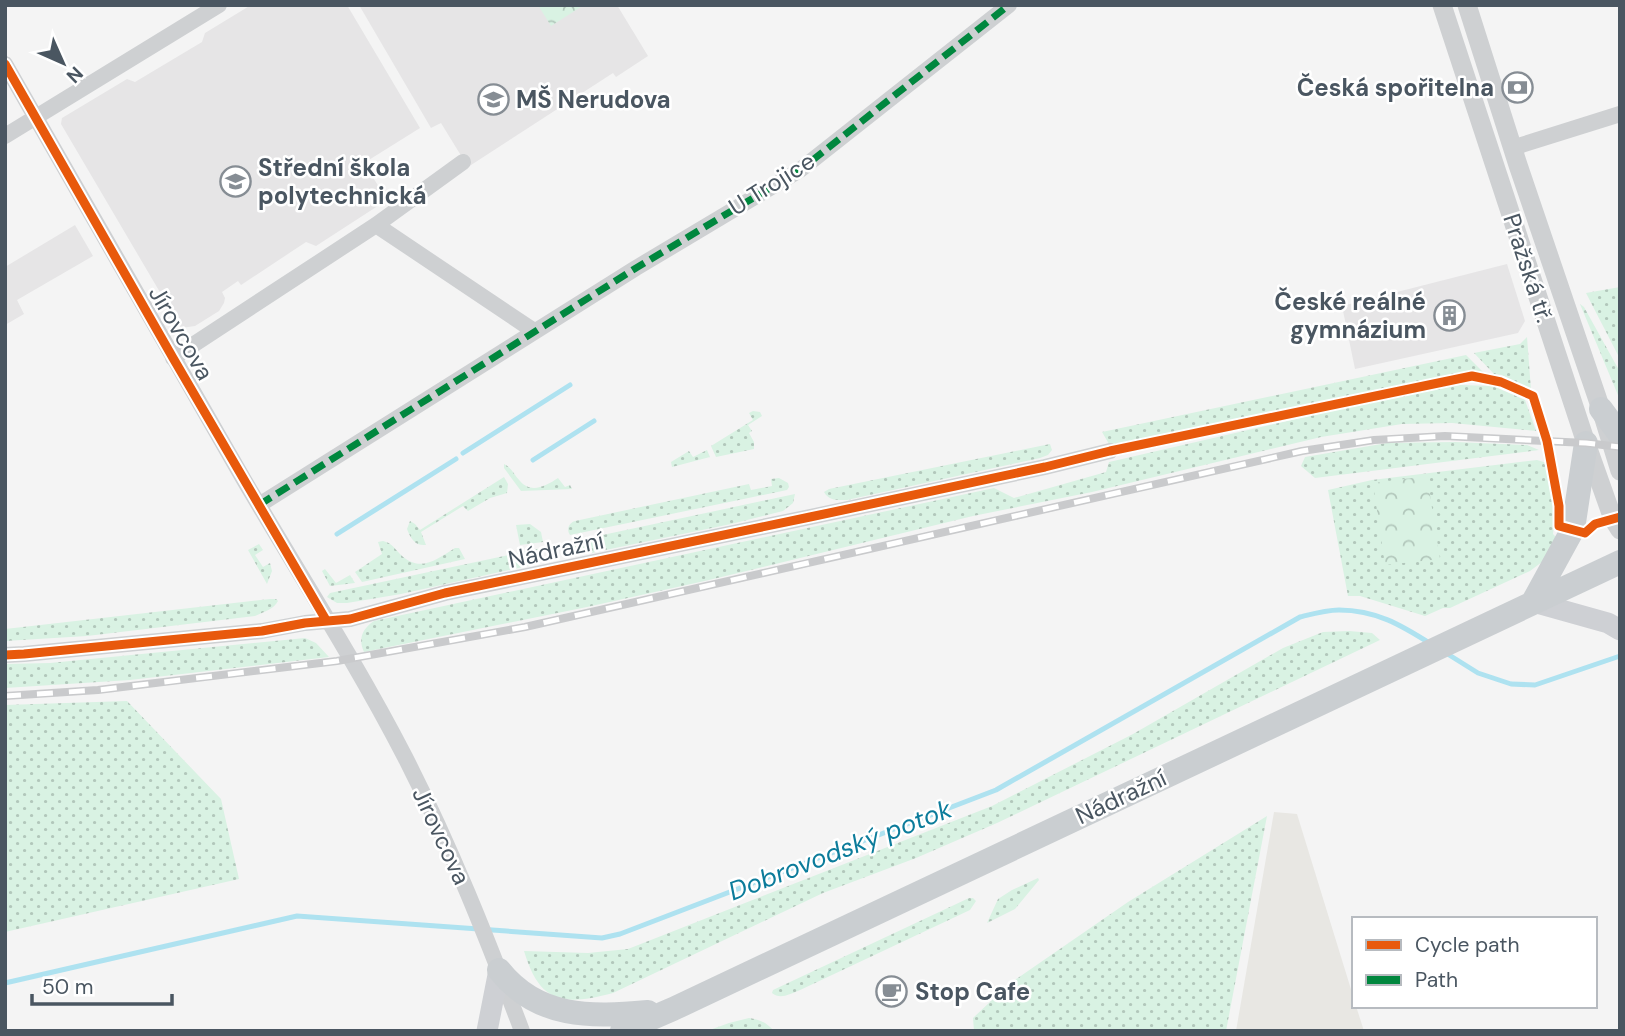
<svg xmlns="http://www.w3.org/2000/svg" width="1625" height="1036" viewBox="0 0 1625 1036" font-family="'DM Sans',sans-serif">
<defs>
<pattern id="grass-dots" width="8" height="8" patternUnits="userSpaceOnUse" patternTransform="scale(1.75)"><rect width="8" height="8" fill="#d9f2e3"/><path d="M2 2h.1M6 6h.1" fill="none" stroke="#b2c7bb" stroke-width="1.8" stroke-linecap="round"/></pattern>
<pattern id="park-crowns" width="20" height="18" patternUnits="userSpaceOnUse" patternTransform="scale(1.75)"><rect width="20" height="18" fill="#d9f2e3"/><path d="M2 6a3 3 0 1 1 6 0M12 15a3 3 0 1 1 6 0" fill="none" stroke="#b2c7bb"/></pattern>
</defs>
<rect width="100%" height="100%" fill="#f4f4f4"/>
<path fill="#e8e7e3" d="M1274,812L1297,814L1354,999V1006H1356L1364,1031H1236Z"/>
<path fill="#e6e5e6" d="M251,5H347L420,128L364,163L387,200L316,246L306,242L241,285L238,281L222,292L225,298L224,303L219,311L195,326L181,328L61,124L62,118L127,79L135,82L202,42L205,33Z
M359,5H617L648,56L616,77L613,73L468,167L441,123L431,128Z
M75,225L93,256L17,300L24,314L5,325V267Z
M1507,264L1525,321L1518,333L1355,369L1342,306Z"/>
<path fill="url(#grass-dots)" d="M1620,287V359L1586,293Z
M1580,304L1584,307L1620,372V400Z
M1527,337L1531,390L1528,391L1502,375L1494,374L1474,353L1520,344Z
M1466,355L1485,374L1471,373L1335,399L1158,438L1118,445L1109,444L1102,432Z
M1460,385L1493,386L1525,400L1536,431L1452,423L1402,424L1321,437L1092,492L973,516L709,580L587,607L364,652C358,639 362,629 374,621L994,488L1014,498L1106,472L1109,462L1357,405Z
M753,411L760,412L762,416L748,425L752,431L749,433L754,442V449L716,457L711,446L753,420L749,413Z
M1455,442L1527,445L1539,450L1315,478L1301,466L1305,457L1387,443Z
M1050,444L1052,450L1048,455L1040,458L847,500C837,500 829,501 824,492L829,489Z
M707,450L710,457L672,467L671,462L689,451L693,457Z
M1537,460L1547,463L1556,507L1553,534L1558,539L1546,559L1530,571L1450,608H1443L1425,616L1360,596H1348L1328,490L1372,480Z
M504,464C512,468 514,475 520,481C531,494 546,486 558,478L565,487L570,485L572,489L521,491L504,468Z
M504,477L508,484L507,493L490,498L468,511L463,506L421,532L426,545C415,546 411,539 407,529L410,521L415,524L420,530Z
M779,478L788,483L789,487L787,490L570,535C566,529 569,523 575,521L749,484L751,490L772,486L771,479Z
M795,494L793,503L783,511L731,524L591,553L574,552L565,543Z
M530,524L541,532L543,542L520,545L516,525Z
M383,541C392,543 394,548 400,554C420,574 437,559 455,548H459L465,559L362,582L355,572L382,554L378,542Z
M259,544L263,550L255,555L263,567L270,563L272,571L267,584L248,550Z
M542,548V551L532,565L401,594L347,603H337L327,597L330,593Z
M325,569L336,583L350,575L355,583L330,586L322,571Z
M270,599H276L278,601C274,609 264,612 255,616L87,636L5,641V629Z
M1349,631L1372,633L1380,640L997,823L916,858L823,893L613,993C563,1006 540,1004 524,951L588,953L628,949L992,806L1133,734L1283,648L1323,632Z
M305,638L316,643L329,657L130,680L5,688V664L50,663Z
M127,701L221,799L239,879L5,932V705Z
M1267,816L1226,1031H974L973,1018L1009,984L1128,902Z
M1038,878L1039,880L1015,909L987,923L998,899L1012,890Z
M969,898H973L976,901L970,910L798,991C790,994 780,1000 772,993L773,990Z
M749,1018C760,1020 766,1022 774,1031H707L729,1023Z"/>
<path fill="url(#park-crowns)" d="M538,5H584L551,26Z
M1427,476L1440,559L1385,565L1373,483Z"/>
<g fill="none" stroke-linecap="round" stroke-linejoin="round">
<path stroke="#aee2f0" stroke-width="5" d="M463,453L570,385
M533,460L594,421
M337,534L456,459
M1446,653L1478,673L1511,684L1535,685L1620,656
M5,983L297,916L602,938L620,934L996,790L1300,617C1312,614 1326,610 1339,610C1376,610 1401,625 1431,644"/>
<path stroke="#ced0d2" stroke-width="16" d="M5,64C85,203 164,342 244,480C298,572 356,662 405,757C450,845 487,938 522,1031
M5,136L219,5
M1512,148L1620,114
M376,225L534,331
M173,358L376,225L463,162
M259,505L636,268L800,170L1009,5
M5,655L24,654L262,631L305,623L350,619L445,593L810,517L1045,467L1110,451"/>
<path stroke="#ced0d2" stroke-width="19" d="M1442,5L1586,443L1613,519L1620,530
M1467,5L1518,165L1601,409L1620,471"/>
<path stroke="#ced0d4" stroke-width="21" d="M1533,602L1608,623L1620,630
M487,1031L499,970"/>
<path stroke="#caced1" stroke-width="24" d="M1601,409L1620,435
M1533,602L1573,529L1586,443
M499,970C538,1019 591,1017 648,1012
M622,1031L673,1009L1620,562"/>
<defs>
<path id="rail" d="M5,696L98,690L337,661L525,627L1302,451L1374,440L1445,436L1586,443L1620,447"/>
</defs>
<use href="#rail" stroke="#c9cacc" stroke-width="8"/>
<use href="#rail" stroke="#fff" stroke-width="5" stroke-dasharray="16" stroke-linecap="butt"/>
<path stroke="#00873e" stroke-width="7" stroke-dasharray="14 7" stroke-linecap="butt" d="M259,505L636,268L800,170L1009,5"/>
<defs>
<path id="cycleway" d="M5,64L173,358L326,620
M5,655L24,654L262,631L305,623L350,619L445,593L810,517L1045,467L1110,451L1472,376L1501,382L1533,396L1547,441L1559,506V526L1585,533L1595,524L1620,517"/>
</defs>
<use href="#cycleway" stroke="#fff" stroke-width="13"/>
<use href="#cycleway" stroke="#e8590c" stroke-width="9"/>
</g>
<defs>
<symbol id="bank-ring" viewBox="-11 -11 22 22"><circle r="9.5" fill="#fff" stroke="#868d94" stroke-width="1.5"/><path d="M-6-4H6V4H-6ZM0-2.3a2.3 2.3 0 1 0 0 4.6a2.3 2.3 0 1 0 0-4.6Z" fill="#868d94"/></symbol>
<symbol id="school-ring" viewBox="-11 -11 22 22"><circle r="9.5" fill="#fff" stroke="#868d94" stroke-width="1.5"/><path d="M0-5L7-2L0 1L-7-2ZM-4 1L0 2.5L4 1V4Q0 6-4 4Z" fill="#868d94"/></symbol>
<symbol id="building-ring" viewBox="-11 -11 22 22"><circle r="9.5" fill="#fff" stroke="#868d94" stroke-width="1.5"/><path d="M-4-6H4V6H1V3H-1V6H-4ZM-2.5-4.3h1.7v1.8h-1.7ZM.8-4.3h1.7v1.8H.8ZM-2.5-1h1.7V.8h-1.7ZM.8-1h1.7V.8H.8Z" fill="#868d94"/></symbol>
<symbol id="cafe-ring" viewBox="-11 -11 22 22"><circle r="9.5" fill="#fff" stroke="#868d94" stroke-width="1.5"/><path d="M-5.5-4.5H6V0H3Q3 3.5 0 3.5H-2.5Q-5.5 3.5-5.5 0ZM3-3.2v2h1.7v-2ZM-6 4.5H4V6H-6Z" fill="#868d94"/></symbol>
</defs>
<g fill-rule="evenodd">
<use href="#bank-ring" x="1500" y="70" width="35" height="35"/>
<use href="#school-ring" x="476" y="82" width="35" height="35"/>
<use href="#school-ring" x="218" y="164" width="35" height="35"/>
<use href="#building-ring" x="1432" y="298" width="35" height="35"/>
<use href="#cafe-ring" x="874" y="974" width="35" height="35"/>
</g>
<g text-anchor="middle" stroke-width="5" stroke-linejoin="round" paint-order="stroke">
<g font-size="24" font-weight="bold" fill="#4a5661" stroke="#fff" text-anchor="start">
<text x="1494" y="96" text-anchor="end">Česká spořitelna</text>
<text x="516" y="108">MŠ Nerudova</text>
<text x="258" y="176">Střední škola<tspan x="258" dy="28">polytechnická</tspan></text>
<text x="1426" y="310" text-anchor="end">České reálné<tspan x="1426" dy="28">gymnázium</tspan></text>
<text x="915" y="1000">Stop Cafe</text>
</g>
<g font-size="24" fill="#4a5661" stroke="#fff">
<text transform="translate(772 184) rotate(-32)" y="8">U Trojice</text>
<text transform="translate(1528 268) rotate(72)" y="8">Pražská tř.</text>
<text transform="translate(181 333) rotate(60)" y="8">Jírovcova</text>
<text transform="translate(556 550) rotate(-12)" y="8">Nádražní</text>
<text transform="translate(1121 797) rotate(-25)" y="8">Nádražní</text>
<text transform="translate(441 836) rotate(65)" y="8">Jírovcova</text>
</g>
<g font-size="26" font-style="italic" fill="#0c7c9b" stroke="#fff">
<text transform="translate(840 850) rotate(-21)" y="9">Dobrovodský potok</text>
</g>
</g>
<rect width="1625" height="1036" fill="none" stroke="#4a5661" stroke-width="14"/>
<rect x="1352" y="917" width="245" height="91" fill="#ffffff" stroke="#b7bbc0" stroke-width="2"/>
<rect x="1366" y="940" width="35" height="10" fill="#e8590c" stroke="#b7bbc0" stroke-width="2"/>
<text x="1415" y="952" font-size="21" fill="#4a5661">Cycle path</text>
<rect x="1366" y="975" width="35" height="10" fill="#00873e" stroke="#b7bbc0" stroke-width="2"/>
<text x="1415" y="987" font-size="21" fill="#4a5661">Path</text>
<g transform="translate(63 63) rotate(135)" stroke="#ffffff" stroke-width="5" paint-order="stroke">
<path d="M0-5L12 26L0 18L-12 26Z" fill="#4a5661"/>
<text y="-10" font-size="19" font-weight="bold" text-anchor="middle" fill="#4a5661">N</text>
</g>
<path d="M32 994v10h140v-10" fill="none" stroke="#4a5661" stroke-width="3.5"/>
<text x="42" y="994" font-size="21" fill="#4a5661" stroke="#ffffff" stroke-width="5" paint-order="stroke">50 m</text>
</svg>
